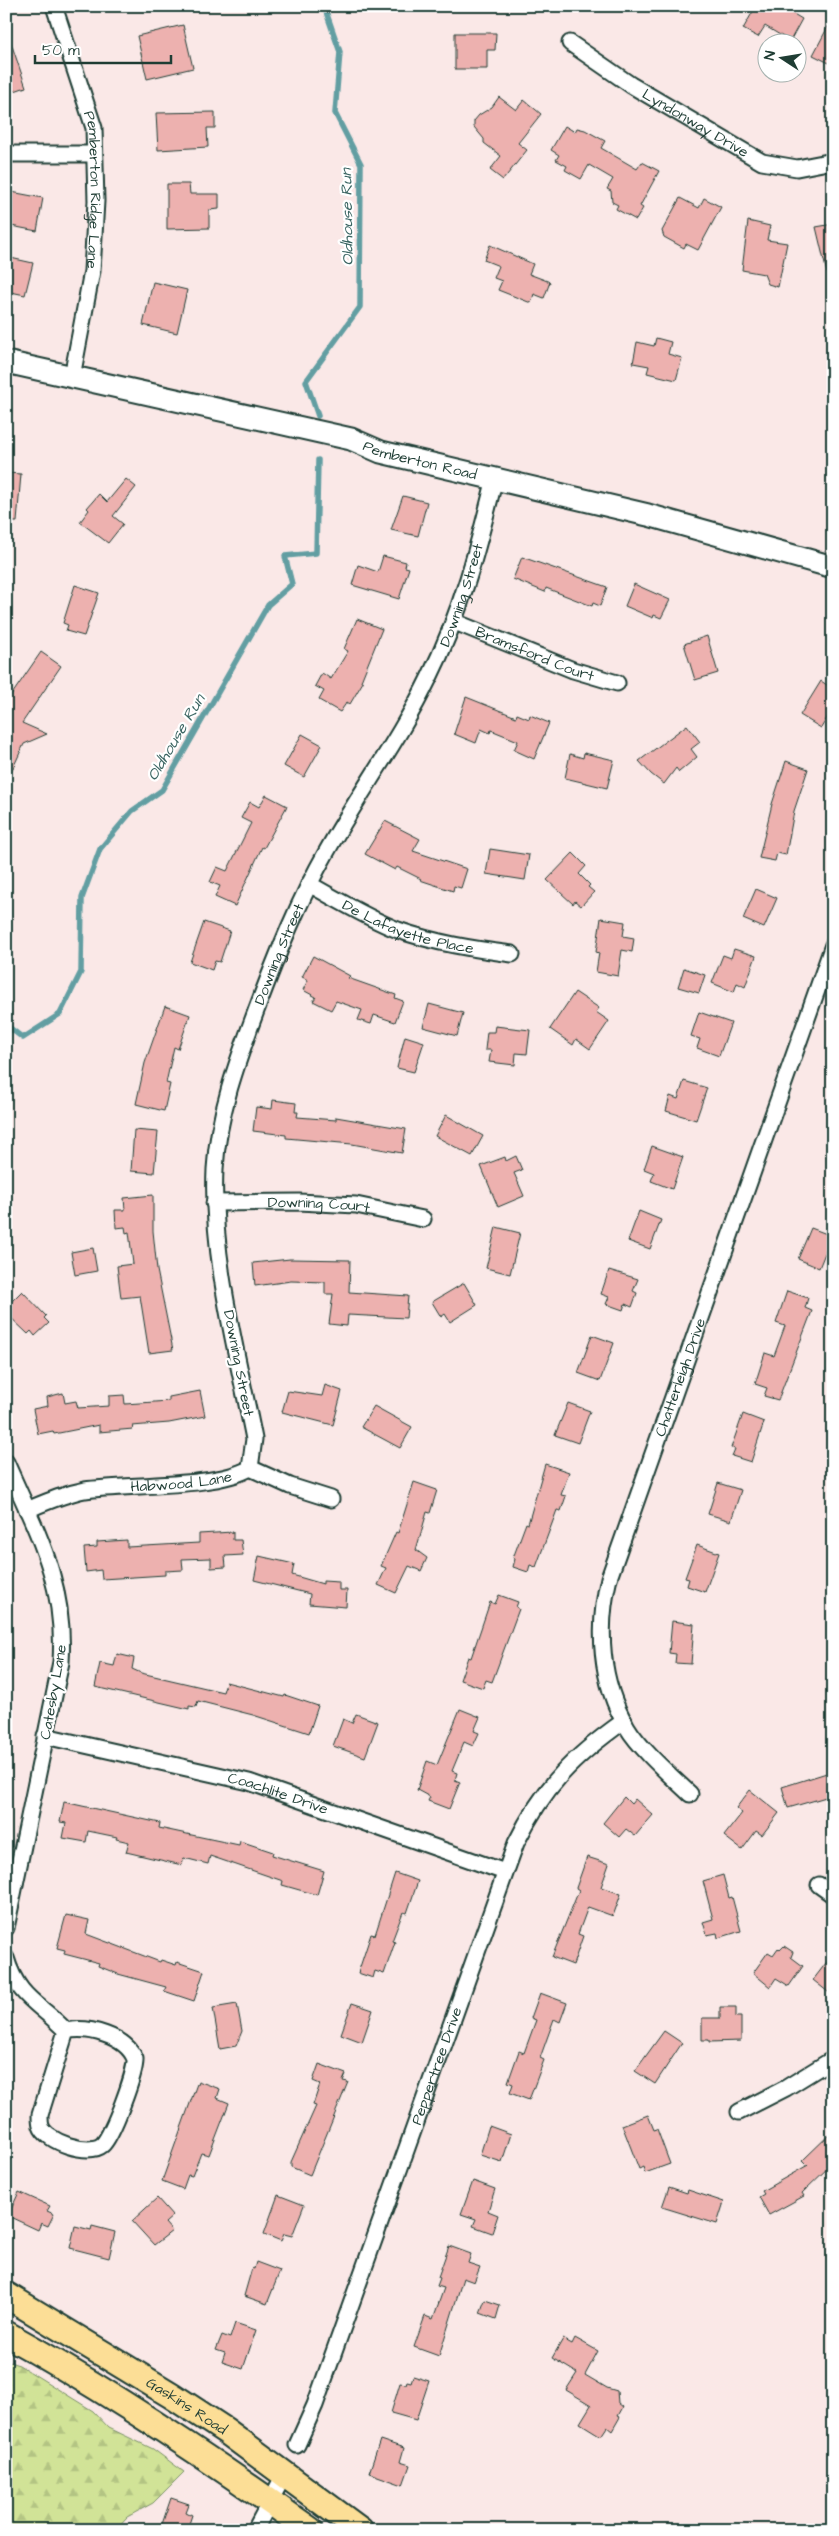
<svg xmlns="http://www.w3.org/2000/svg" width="839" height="2536" viewBox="0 0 839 2536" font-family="'Architects Daughter',sans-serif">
<defs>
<pattern id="forest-firs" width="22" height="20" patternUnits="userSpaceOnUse" patternTransform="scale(1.25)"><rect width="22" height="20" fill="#d1e397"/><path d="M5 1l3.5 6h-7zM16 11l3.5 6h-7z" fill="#b3c483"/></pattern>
</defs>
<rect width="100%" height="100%" fill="#fae8e7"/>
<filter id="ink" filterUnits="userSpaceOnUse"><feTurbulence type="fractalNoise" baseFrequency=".02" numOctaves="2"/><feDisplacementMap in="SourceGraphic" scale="10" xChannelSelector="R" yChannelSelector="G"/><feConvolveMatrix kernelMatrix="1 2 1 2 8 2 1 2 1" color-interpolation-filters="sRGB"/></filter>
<g filter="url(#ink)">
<path fill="url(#forest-firs)" stroke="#789066" d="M6,2361L19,2365L93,2411L109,2428L153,2449L184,2472L153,2503L127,2517L115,2530H6Z"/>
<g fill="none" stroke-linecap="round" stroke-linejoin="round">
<path stroke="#629ea2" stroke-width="5.5" d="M318,416L306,381L360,307L361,164L335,113L340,52L324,6
M6,1025L23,1038L60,1014L81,972L82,898L100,849L132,811L162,790L268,605L292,584L285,556L316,553L318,460"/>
</g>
<path fill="#edb1af" stroke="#1f3d34" d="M756,6H780L802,19L790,41L765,26L758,37L743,29Z
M833,17V65L813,55Z
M183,25L193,68L147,79L137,36Z
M455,33H496L495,50H487V69H455Z
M6,37H9L26,87L6,94Z
M499,97L516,110L524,100L541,114L518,143L527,150L503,180L490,170L501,156L484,143V139L474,127V121L479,115L492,107Z
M215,112V128H207L208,147L158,150L156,113Z
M565,126L575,132L577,128L585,130L605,141L601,148L637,169L642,162L659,171L640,206L643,208L636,220L616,209L618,205L612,202L611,191L607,189L613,179L589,165L581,179L565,170L567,166L556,160L559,155L551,150Z
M167,184H189L190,194H219V209L209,210V228L167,229Z
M6,191L43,198L37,231L6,225Z
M680,198L699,208L704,198L721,207L698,250L686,244L684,248L664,237L662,231Z
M748,221L770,226L767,240L787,243L778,287L768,284L764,274L742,270Z
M833,224V272L827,273L816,227Z
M490,245L533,264L529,274L550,282L544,298L534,294L531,303L498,290L502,281L494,278L499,266L484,260Z
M6,257L33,263L25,295L6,291Z
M153,282L187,290L177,333L143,325Z
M656,338L671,342L668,354L682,358L676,380L647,373L649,366L633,363L637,342L654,346Z
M6,473L21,474L17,522H6Z
M126,479L136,487L113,516L123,524L108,543L80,522L89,510L87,508L99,494L107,502Z
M403,496L427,502L418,536L391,530Z
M383,556L406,562L405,567L409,568L399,599L352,585L358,565L378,572Z
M522,557L607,587L600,606L593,603L592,606L546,588L545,592L513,579Z
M634,584L670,600L661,618L654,615L653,618L625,606Z
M75,585L99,593L84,636L66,631L68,625L63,623Z
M357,619L382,629L361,681L363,682L350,704L347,702L340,712L319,700L324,691L315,686L322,673L331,679L348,651L344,649Z
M707,636L718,673L695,680L684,644Z
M41,652L61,666L22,723L47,734L24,744L6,783V703Z
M821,681L833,689V708L821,728L800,715Z
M466,697L516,717L517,714L529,719L530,715L549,723L534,759L514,750L518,741L491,730L490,733L481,729L476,743L454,734Z
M687,725L700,742L691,749L697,757L679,772L676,768L664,784L651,774L639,761Z
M302,734L322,745L304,777L284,766Z
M584,753L614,760L607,788L565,778L570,754L583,758Z
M786,761L808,769L794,811L786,855L777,853L775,861L759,858L772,804Z
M266,795L287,806L264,848L262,847L235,906L215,897L220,886L210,882L217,867L227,871L251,823L241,818L250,802L259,807Z
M385,821L420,839L413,851L467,869L461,888L454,886L453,891L420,880L421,879L397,867L395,870L365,854Z
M490,849L529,855L525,880L486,874Z
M573,853L586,866L579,874L590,885L588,887L594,892L581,906L575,901L573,904L547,880Z
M756,889L777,898L764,928L743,919Z
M601,918L625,922L623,936L634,938L632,952L622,950L618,976L596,972L599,953L596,952Z
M204,922L230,931L220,962L215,961L212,970L190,962Z
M734,949L756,956L745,987L737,983L734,992L712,983L723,955L731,958Z
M313,956L350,976L348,978L396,995L395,998L403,1001L395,1022L374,1015L371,1024L358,1020L362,1010L336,1001L331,1010L313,1001L316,997L303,990L308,980L302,977Z
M684,968L705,975L699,993L678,987Z
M575,992L599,1008L596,1012L609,1021L590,1049L576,1039L573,1045L550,1029Z
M429,1004L463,1013L457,1036L423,1027Z
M165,1006L190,1015L178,1049L174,1047L166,1083L170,1084L164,1111L136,1104L145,1063Z
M699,1012L731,1023L719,1056L697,1048L700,1039L691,1036Z
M495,1026L530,1030L527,1054L516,1053L515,1065L489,1062L491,1050H485L487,1032H494Z
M405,1036L424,1042L414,1072L397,1068Z
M684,1081L707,1088L696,1120L666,1111L670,1096L678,1099Z
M273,1100L296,1103L295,1112H298L297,1117L336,1120V1117L406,1129L402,1153L352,1144L286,1138V1135L253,1131L256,1107L272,1109Z
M446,1115L483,1136L472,1156L435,1136Z
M134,1130L158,1132L154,1173L131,1171Z
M652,1146L683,1157L672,1189L651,1181L654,1173L644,1169Z
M516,1156L522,1170L514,1173L524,1196L498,1207L481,1166L505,1157L506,1161Z
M153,1195V1231L157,1270L173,1350L149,1353L140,1296L121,1298L117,1266L133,1264L129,1232L126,1233L125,1227L116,1228L115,1210H125L124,1198Z
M639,1211L661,1220L650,1249L628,1241Z
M496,1227L520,1233L510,1274L486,1268Z
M811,1228L832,1236L819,1268L798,1259Z
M93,1248L97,1271L75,1275L71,1252Z
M290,1259L350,1260L349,1292L408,1296L406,1318L348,1315L347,1326L329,1324L333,1294H325V1282L291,1281L255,1286L253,1263Z
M609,1270L638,1279L633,1291L637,1293L632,1307L625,1304L623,1310L606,1304L609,1297L601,1294Z
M464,1283L477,1305L450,1322L445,1314L441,1317L432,1302Z
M22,1291L46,1316L44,1318L49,1323L35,1336L31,1331L28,1334L6,1313V1307Z
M787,1291L808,1298L805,1308L812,1311L778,1400L764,1396L767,1388L755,1384L765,1353L774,1356L785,1326L776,1323Z
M592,1335L614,1343L600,1381L578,1373Z
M325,1385L342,1391L333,1425L282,1412L288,1391L322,1396Z
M200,1391L205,1416L169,1423L132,1426L133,1429L99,1432V1425L54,1434L53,1431L38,1434L33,1409L48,1406L47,1397L63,1393L65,1403L76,1401L78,1408L109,1406V1396L124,1395L125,1404L169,1401V1397Z
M568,1403L590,1411L578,1443L555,1435Z
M374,1406L412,1427L400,1448L361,1427Z
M743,1414L764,1422L751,1462L732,1456L735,1449L731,1448Z
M545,1464L569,1472L561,1495L566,1496L561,1511L557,1510L536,1567L530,1565L528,1572L513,1567L515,1559L513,1558L526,1523L528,1524Z
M414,1482L437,1490L430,1513L427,1512L416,1550L427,1558L421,1571L409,1566L396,1593L378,1585L386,1568L381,1566L396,1532L398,1533Z
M718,1483L741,1490L731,1521L708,1514Z
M233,1532V1540H241L243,1555L225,1556L226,1567L211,1568V1558L182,1559L183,1570L165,1571V1575L102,1579L101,1570L86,1572L84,1548L97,1547V1542L127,1540V1547L199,1543V1534Z
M697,1545L719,1553L705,1592L687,1586L689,1579L685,1578Z
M259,1556L294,1564L292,1575L323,1584V1581L339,1582V1590H347L346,1607L309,1604L310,1594L254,1580Z
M499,1595L518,1602L516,1607L519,1609L492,1682L486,1680L483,1688L460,1680L468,1657L471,1658L490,1602L495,1604Z
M672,1621L694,1624L691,1664L675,1663L676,1654L669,1653Z
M117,1654L134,1658L132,1669L141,1673L223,1692L226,1682L284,1697L285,1695L318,1706L309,1733L253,1715L198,1701L196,1707L189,1706V1709L95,1687L100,1663L114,1666Z
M460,1709L480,1717L474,1731L479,1733L473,1746L464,1742L452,1771L457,1773L455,1780L460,1782L449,1809L428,1801L430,1797L417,1790L427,1761L437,1765Z
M356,1714L378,1722L365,1757L333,1746L343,1719L352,1723Z
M833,1771V1795L788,1808L782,1787Z
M750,1790L779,1813L762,1835L756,1831L742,1850L724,1836L742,1813L736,1808Z
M624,1797L631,1804L635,1799L653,1815L635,1836L626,1829L619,1837L603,1823Z
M64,1802L160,1823L159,1828L201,1837L239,1845L240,1841L273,1852L272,1855L324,1871L317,1895L282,1885L283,1881L210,1856L208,1864L184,1858L182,1865L126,1852L129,1842L116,1839L117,1837L88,1831L86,1842L63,1838L66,1823L60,1822Z
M587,1857L609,1864L601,1887L621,1894L613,1916L588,1907L578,1934L583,1936L573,1965L552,1957L579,1890L576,1888Z
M395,1873L418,1881L407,1913L403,1912L392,1941L395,1942L384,1974L375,1971L373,1978L358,1973L371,1934L375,1935Z
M723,1875L729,1898L732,1897L741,1931L718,1938L717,1933L707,1935L703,1922L713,1919L703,1881Z
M66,1915L89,1920L86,1934L160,1962L161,1960L176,1965L177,1962L204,1971L194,2001L164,1991L166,1987L118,1974L98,1966L99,1963L64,1954L65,1950L57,1948Z
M784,1946L793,1952L791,1957L803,1966L789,1986L776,1978L770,1987L753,1973L768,1952L773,1955L778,1948L780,1950Z
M833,1954V1996L813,1980Z
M540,1993L567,2003L560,2022L554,2019L540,2058L544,2060L529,2100L510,2093L513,2084L508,2082L519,2051L524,2053L536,2020L531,2018Z
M352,2003L373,2010L362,2042L341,2034Z
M237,2004L242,2031L236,2046L220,2049L213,2008Z
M720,2007H736V2017H741V2041L709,2042V2040H702V2018H720Z
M664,2031L682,2043L655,2084L635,2071Z
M319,2064L346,2074L343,2081L348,2082L310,2175L291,2167V2162L316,2106L313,2105L320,2084L313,2081Z
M198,2081L220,2089L217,2098L229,2103L209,2155L201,2153L192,2176L188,2175L183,2189L162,2181Z
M648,2115L654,2130L657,2129L670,2164L645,2173L643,2167L639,2169L622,2125Z
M489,2126L511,2134L502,2162L480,2155Z
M833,2131V2163L802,2193L804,2196L769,2215L759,2197L764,2194L762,2191L808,2165L803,2160Z
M473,2181L495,2189L488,2211L498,2215L492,2233L473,2226L476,2219L461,2214Z
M669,2187L687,2193L688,2190L724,2202L717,2224L662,2207Z
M19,2192L50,2206L47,2211L54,2214L48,2226L41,2223L38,2230L8,2216Z
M278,2195L304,2205L292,2236L284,2234L281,2241L264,2234Z
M157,2198L173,2216L165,2223L172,2231L154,2245L132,2221Z
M75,2226L91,2230L92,2226L115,2232L109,2258L70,2248Z
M449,2246L471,2254L468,2263L480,2267L474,2282L463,2278L439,2356L414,2347L425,2316L433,2319L444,2288L437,2286L440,2278L438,2277Z
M256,2262L280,2271L267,2304L244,2296L252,2268L254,2269Z
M485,2300L500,2305L496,2319L480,2313Z
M235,2323L256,2330L243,2369L222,2362L225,2353L216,2350L222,2335L230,2338Z
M575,2338L598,2351L585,2375L607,2388L617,2391L618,2403L623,2407L618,2416L620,2417L612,2431L607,2427L601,2436L580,2423L591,2405L566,2390L577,2373L552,2358L563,2339L572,2344Z
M413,2376L429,2381L416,2420L391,2413L400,2383L406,2384L407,2381L411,2382Z
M380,2440L404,2448L400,2462L410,2465L403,2485L369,2473Z
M171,2498L189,2504L186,2512L192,2515L187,2530H160Z"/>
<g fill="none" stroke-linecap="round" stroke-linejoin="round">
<defs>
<g id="street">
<path id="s1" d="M54,6L94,128L96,201L92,271L72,377"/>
<path id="s2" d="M570,43L631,85L762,162L797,168L833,161"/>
<path d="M6,154H94"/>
<path id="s3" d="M455,622L573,670L617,683"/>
<path id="s4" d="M309,884C338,900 367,918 398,930C435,943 473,949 512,954"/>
<path id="s5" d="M214,1203L299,1202L356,1205L423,1219"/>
<path d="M6,1462C37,1533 66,1582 61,1662L6,1928"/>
<path id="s6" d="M250,1468L254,1439C237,1352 211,1258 215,1169C218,1114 237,1062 256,1011C277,955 298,902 327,851C360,792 400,738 429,678C461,614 478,547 495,478"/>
<path d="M250,1468L290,1486L331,1499"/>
<path id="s7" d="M27,1510C46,1502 64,1494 85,1490C126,1484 218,1488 250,1468"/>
<path id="s8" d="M45,1736L249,1782L505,1872"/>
<path id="s9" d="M690,1794C671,1776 640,1749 627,1727C600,1682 597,1627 609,1578L833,945"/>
<path d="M819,1885L833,1895"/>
<path d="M6,1958C18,1999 40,2003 66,2031L40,2115C40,2118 40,2123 41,2126C46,2142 89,2156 102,2145C112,2137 136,2072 135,2059C126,2036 88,2026 66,2031"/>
<path d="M739,2112L786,2088L833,2059"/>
<path id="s10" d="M297,2445L315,2405L516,1843C544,1786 573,1757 624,1721"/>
<path d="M255,2530L284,2475"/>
</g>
<g id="secondary">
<path id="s11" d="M6,362L351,439L381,452L648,515L833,567"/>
</g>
<g id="primary">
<path id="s12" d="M6,2295L171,2395L226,2431L360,2530"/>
<path d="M6,2334C111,2392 212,2460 310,2530"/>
</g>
</defs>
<use href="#street" stroke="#1f3d34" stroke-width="19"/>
<use href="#secondary" stroke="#1f3d34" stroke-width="25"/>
<use href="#primary" stroke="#1f3d34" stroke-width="29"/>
<use href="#street" stroke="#fff" stroke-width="15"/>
<use href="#secondary" stroke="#fff" stroke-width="21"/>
<use href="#primary" stroke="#fcde96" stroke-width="25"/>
</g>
</g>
<g text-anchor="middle" stroke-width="4.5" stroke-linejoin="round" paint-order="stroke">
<g font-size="15" fill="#1f3d34" stroke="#fff">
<text dy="5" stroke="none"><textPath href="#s2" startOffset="149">Lyndonway Drive</textPath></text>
<text dy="5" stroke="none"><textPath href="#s1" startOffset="190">Pemberton Ridge Lane</textPath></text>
<text dy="5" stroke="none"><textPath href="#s11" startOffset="426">Pemberton Road</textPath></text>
<text dy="5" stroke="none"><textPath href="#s6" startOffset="932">Downing Street</textPath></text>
<text dy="5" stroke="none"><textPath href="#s3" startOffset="86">Bramsford Court</textPath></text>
<text dy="5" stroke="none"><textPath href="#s4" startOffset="109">De Lafayette Place</textPath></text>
<text dy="5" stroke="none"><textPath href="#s6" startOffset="528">Downing Street</textPath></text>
<text dy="5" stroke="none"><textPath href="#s5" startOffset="105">Downing Court</textPath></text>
<text transform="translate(239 1363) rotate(79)" y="5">Downing Street</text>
<text dy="5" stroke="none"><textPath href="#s9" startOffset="459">Chatterleigh Drive</textPath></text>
<text dy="5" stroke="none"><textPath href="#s7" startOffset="158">Habwood Lane</textPath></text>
<text transform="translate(53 1692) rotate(-80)" y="5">Catesby Lane</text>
<text dy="5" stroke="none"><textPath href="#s8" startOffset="240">Coachlite Drive</textPath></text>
<text dy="5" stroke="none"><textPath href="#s10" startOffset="404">Peppertree Drive</textPath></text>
<text dy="5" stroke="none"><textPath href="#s12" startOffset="212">Gaskins Road</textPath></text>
</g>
<g font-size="16" font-style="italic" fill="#3b6562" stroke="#fff">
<text transform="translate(346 217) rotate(-91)" y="6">Oldhouse Run</text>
<text transform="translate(175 737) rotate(-59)" y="6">Oldhouse Run</text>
</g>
</g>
<rect width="839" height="2536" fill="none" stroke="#fff" stroke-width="25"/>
<rect x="12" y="12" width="814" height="2511" fill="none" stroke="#1f3d34" stroke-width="2" filter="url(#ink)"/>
<g transform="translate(782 58) rotate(282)"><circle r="24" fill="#ffffff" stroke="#a5b1ae"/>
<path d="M0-4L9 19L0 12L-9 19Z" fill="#1f3d34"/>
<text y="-8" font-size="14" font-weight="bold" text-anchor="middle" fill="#1f3d34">N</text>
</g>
<path d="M35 55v8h136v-8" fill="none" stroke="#1f3d34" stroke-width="2.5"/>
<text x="42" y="55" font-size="15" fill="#1f3d34" stroke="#ffffff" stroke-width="4" paint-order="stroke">50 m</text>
</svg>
